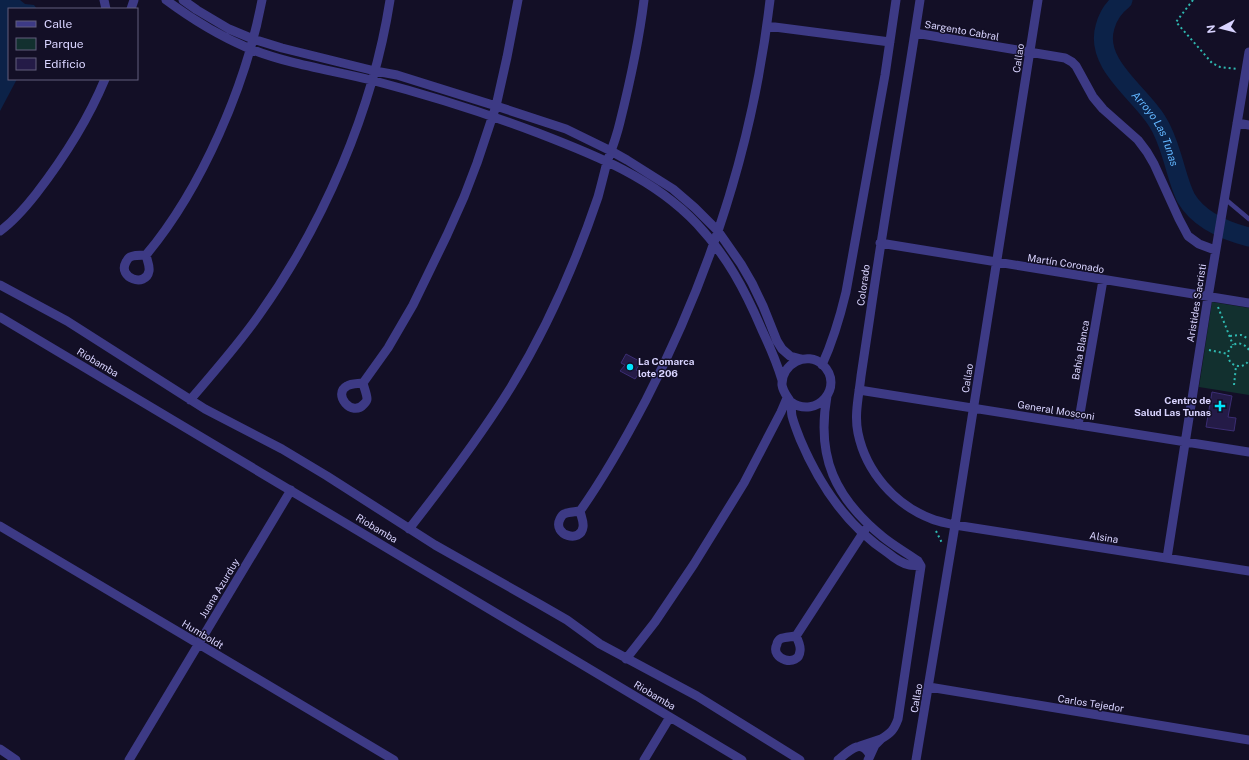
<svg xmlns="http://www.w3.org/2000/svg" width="1249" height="760" viewBox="0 0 1249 760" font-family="'Public Sans',sans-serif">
<rect width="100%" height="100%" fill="#130f26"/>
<path fill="#12302f" d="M1212,302L1249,308V395L1199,387Z"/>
<path fill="#0c2248" d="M0,0H20L25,4L34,5L37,9H9V79H17L0,111Z"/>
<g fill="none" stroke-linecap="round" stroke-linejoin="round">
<path stroke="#0c2248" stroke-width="19" id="s1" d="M1123,0C1114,7 1108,15 1105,27C1094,64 1140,93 1157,121C1165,133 1169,147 1173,160C1177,173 1180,186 1186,198C1199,220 1225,231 1249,237"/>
</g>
<path fill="#241b47" stroke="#3b2d73" d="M626,354L641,362L636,370L640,372L635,379L620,371L625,365L621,363Z
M1212,392L1232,396L1228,417L1236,418L1234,431L1206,427Z"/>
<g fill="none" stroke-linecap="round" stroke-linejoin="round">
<path stroke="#2fb8b0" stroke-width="2" stroke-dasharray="2 3" stroke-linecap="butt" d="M1193,0L1176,22L1212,63L1220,67L1237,69
M1218,307L1233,345
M1230,336L1241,335L1249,339
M1209,350L1228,354
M1249,350C1239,335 1221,349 1231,363C1238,368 1245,367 1249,360
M1234,385L1236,366
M936,531L942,543"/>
<path stroke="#3d3a85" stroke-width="4.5" d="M1224,198L1249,219"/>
<path stroke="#3d3a85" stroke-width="9" d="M104,0L106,9
M166,0C193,20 217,35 248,48C287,64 331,70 371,80C428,95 483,112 538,133C595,155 654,178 697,224C727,256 745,290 762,330C770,347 777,363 782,380
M183,0L197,10L229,29L253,39L282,48L375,71L397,75L496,106L566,129L611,151L627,160L673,189L695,208L718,231L741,264L752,283L763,306L777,341L782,349L790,356L801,359
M920,0C904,106 885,211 870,316C867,336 864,356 861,376C859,395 854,415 858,433C866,472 895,505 932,519C939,522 948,523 955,525L1249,571
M131,9L134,0
M767,26L890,42
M915,33L1065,58L1072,62L1076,66L1093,97L1103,109L1138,140L1147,152L1154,164L1179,219L1188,236L1199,244L1215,250
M1237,123L1249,125
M0,231C14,221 25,208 36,194C63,159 88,120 105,79
M880,243L1249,303
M146,255C147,260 150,266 149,271C146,288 117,278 126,262C127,260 128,258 130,257C134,255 141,255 146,255C202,188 246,85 262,0
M0,285L67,321L205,409L282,449L327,476L435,545L541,605L567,620L600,644L697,696L800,760
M0,317L742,760
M822,365C833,341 840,317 846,292L885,75L896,0
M363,383C364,388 367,394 367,399C367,401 365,403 364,404C352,418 332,394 347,386C352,383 358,384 363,383L388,348L413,305L447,235L464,197L477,163L496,106L507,57L518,0
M859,390L1249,452
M827,396C816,457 835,498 883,537C894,546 907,553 918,561L921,566L898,719C894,730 891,733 881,739
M190,400C214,372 238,345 259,315C323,225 373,110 390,0
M791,402C817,420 845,386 823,365C807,350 781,364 782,385C783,392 787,396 790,401C792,405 791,412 792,416C794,424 797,431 800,439C819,484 847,526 888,553C894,558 901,563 909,565C912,566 917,565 921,566
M1078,425L1103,280
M580,511C581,516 584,522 583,527C581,544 552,535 560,519C561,517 562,515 564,514C568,512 575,512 580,511C605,476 626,438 646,400C711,274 754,140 770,0
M0,526L394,760
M409,529C445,483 480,437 511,387C547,328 576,262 598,197C601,186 604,174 607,162C612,149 617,135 620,122C630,82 639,41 644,0
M1167,558L1208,297L1249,52
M796,636C798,640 801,646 800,651C799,668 769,660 777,644C777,642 779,640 780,639C784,637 791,637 796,636L865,530
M626,659L655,622L694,564L744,483L781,412L787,398
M929,687L1249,740
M860,746L881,739L875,745L870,756
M0,749L16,760
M129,760L291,490
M644,760L670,717
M838,760C849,751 862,737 870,756L868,760
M916,760L955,525L1038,0"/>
</g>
<g fill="#00e5ff" stroke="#130f26" stroke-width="1.5">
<circle cx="630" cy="367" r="4"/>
<path d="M1218 400h4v4h4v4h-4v4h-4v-4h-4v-4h4z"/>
</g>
<g text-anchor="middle" stroke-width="3" stroke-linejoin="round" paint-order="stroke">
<g font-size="10" fill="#d9d4ff" stroke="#130f26">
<text transform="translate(962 30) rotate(10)" y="4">Sargento Cabral</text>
<text transform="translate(1018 58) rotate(-81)" y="4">Callao</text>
<text transform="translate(1066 263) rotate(9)" y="4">Martín Coronado</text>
<text transform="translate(863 285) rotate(-82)" y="4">Colorado</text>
<text transform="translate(1196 303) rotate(-81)" y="4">Aristides Sacristi</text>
<text transform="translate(1080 350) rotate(-80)" y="4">Bahía Blanca</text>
<text transform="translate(98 362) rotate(31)" y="4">Riobamba</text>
<text transform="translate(967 378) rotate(-81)" y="4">Callao</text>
<text transform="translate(1056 410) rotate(9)" y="4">General Mosconi</text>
<text transform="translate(377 528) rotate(31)" y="4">Riobamba</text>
<text transform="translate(1104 537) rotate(9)" y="4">Alsina</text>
<text transform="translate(219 588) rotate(-59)" y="4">Juana Azurduy</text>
<text transform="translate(203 634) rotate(31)" y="4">Humboldt</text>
<text transform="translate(655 695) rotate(31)" y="4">Riobamba</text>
<text transform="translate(916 698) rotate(-80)" y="4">Callao</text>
<text transform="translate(1091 703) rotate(9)" y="4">Carlos Tejedor</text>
</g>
<g font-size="10" font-weight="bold" fill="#d9d4ff" stroke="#130f26" text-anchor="start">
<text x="638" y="365">La Comarca<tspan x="638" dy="12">lote 206</tspan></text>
<text x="1211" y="404" text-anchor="end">Centro de<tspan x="1211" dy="12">Salud Las Tunas</tspan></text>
</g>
<g font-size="11" font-style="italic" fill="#62b6ff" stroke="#130f26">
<text dy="4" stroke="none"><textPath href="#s1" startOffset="151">Arroyo Las Tunas</textPath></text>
</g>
</g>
<rect x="8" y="8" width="130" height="72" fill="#130f26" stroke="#625e7d"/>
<rect x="16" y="21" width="20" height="6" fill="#3d3a85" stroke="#625e7d"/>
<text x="44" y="28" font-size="12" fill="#d9d4ff">Calle</text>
<rect x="16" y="38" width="20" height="12" fill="#12302f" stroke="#625e7d"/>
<text x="44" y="48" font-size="12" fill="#d9d4ff">Parque</text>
<rect x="16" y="58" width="20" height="12" fill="#241b47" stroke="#625e7d"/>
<text x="44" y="68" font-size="12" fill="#d9d4ff">Edificio</text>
<g transform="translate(1221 28) rotate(263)" stroke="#130f26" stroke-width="3" paint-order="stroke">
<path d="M0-3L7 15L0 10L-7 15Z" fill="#d9d4ff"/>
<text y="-6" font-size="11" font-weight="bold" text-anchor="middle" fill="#d9d4ff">N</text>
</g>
</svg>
